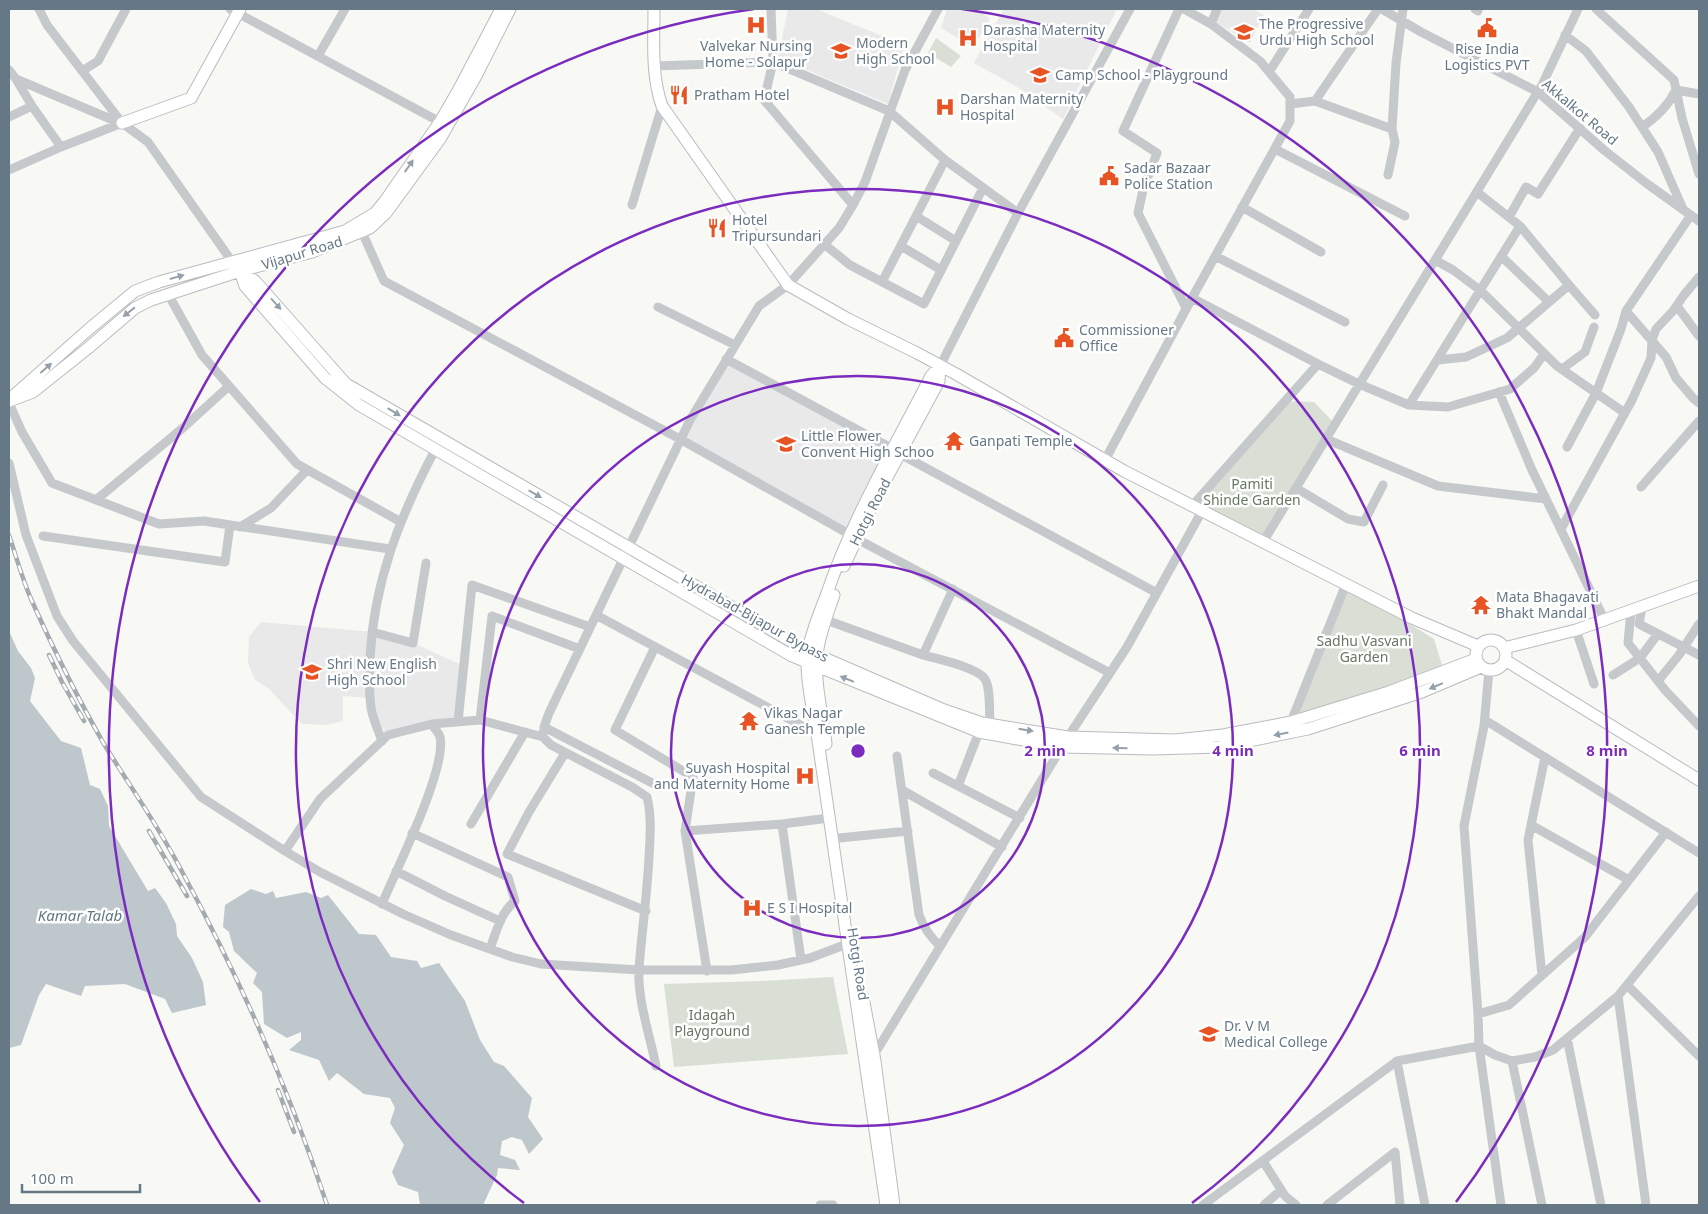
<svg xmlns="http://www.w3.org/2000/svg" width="1708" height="1214" viewBox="0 0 1708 1214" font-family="'Noto Sans',sans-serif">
<rect width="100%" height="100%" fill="#f8f8f4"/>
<path fill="#e8e9e8" d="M788,9H816L904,45L888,104L778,58Z
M947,9H976L990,19L973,47L941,28Z
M1004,9H1117L1063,119L1019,88L974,63Z
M1222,9H1253L1264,15L1250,43L1214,21Z
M726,359L893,449L849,534L681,439Z
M261,622L372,632L413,643L464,666L458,722L388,735L374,717L371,698L343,696V721L326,725L302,724L268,688L255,680L248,663L249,637Z"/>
<path fill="#d9dfd5" d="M936,38L961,56L951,67L928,53Z
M1285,401L1314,402L1335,424L1263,542L1192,506Z
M1346,584L1434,639L1442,665L1416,680L1298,720L1317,641Z
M833,977L848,1054L674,1067L664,984L762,981Z"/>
<path fill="#bdc7cc" d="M9,631L18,651L31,668L35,678L30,701L61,741L81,748L90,785L100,789L108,806L109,826L148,891L155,888L166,903L176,924L177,936L192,958L203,982L206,1005L172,1013L165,999L125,984L85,986L81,996L46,984L39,995L21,1045L9,1048Z
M251,889L266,894L273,891L276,898L306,892L321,898L328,895L359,934L376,935L391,957L417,961L421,968L439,963L465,1001L480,1040L494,1062L504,1066L532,1098L528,1117L543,1139L529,1154L522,1140L512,1137L502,1141L500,1155L515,1160L520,1170L498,1168L497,1175L483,1205L420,1204L418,1192L398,1185L392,1172L404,1145L390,1123L395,1108L390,1098L364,1094L337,1073L329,1081L319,1060L289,1050L301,1040V1032L287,1038L264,1024L262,992L253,983L257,973L234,951L229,932L223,927L225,905Z"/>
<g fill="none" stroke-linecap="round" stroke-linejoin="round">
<defs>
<path id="major" d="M654,9C654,41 651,75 662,106L788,285L848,319L917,353L956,374L1124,471L1412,618L1478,646
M122,123L191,98L240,9
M233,263L240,271L255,281L346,384L808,651L944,710L982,723L1068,737L1175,740L1223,735L1291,722L1389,692L1476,659
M240,271L245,286L325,378L359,405L792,656L979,732L1062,747L1153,749L1219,747L1308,729L1422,692L1481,667
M12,397L89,329L135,291L159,282L345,231L375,213L385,201L440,122L459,89L501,9
M9,401L33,392L87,349L135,308L151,300L240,271L312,252L370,228L386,213L440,139L476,76L510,9
M844,566L875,500L939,381L940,366
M1476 655a15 15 0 1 1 30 0a15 15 0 1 1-30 0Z
M1504,648L1576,630L1699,586
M1505,660L1699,780
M826,744C823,718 814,680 817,655C819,635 827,615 834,595
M863,997L875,1061L894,1205
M886,1205L817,734C813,710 804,673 808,650C812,632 819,613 826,596C852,519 894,448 931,376L940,366"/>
</defs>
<use href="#major" stroke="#b8bcc0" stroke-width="13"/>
<path stroke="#c5c9cc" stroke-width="9" d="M39,9L47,25L122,123L148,142L233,263
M230,9L440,122
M771,9L773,62L764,100L853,205
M1179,9L1123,131L1157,153L1143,190L1138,213L1186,308
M1184,9L1211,24L1260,61L1290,97V121L1192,298
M1382,9L1421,32L1538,92L1604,150L1646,183L1699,221
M1475,9L1478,11
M1596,9L1674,80L1682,118L1699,174
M1211,24L1217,9
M1565,35L1586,51L1629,107L1658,152L1683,209
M318,56L345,9
M654,66L773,62L889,111L945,160L1018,213
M9,70L16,79L120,123
M82,71L98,61L126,9
M1269,72L1309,9
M1315,101L1378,9
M1290,104L1315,101L1392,129
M32,106L61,147
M9,117L32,106L16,79
M1642,127C1657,117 1668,106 1676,90L1699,94
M1275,149L1405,216
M9,170L61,147L122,123
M1388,175L1395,142L1392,129L1396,63L1403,9
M632,205L662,106
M1242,207L1321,252
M916,216L956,241
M1509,217L1526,187L1538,194L1580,128
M362,232L384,281L680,439L849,534
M824,244L850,265L924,304L983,188
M901,246L941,270
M1215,256L1345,322
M1501,256L1549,302
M1435,260L1453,270L1480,290L1557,366L1625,413
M882,282L945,160
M1569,285L1595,315
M168,294L202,355L297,464L401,522
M1677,306L1699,336
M658,307L735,345
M1626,311L1666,357L1676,378L1693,398L1699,403
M726,359L893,449
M1438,360L1466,357L1507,338L1569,285L1520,226
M940,366L1018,213L1130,9
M1562,369L1585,352L1594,327
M1499,392L1532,470L1605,621
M9,403L22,432L52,483L159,524L204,521L390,549
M1409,405L1520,226L1477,192
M1326,439L1438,486L1546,499
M1567,447L1596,393L1621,329L1626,311L1691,215
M900,454L1157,593
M1105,460L1192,298L1318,364
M9,463L26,535L57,616L73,641L201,797L285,851
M1641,487L1699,421
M1296,488L1348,519L1364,522L1383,485
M96,500L184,427L229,386
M1192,506L1318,364L1359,384L1409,405L1448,407L1510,389L1534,368L1544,354
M240,527L271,508L307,470
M1561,529L1632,400L1651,358L1652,340L1656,329L1673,311L1684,295L1699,277
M43,536L225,562L230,525
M857,539L1110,673
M1263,542L1542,85L1578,9
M1642,607L1639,624L1699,655
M1631,611L1628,643L1665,690L1699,726
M596,615L817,734
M826,620L923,655L953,589
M1576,630L1594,684
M372,632L413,643L426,563
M655,647L615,730L693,777L685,831L707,971
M923,655C937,659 977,667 985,679C991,689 989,713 990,725
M1613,675L1640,658L1657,635
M1658,681L1679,655L1699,624
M480,720L492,616L580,649
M1485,720L1699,853
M458,722L472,585L590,627
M1291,722L1346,584
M543,732V737L551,745L632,787L647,797C652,817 650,837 649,858C647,895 642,931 639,968C637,999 650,1036 656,1066
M543,737L480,720L432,724L388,735L320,799L285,851L320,872L403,914L451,935L512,957L541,964L639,970H731L778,965L810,958L847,944
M382,741C378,730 373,719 371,708C369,692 369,675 370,658C374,581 400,516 436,448
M565,753L529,812L507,854L646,911
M897,756L919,915C924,928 930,937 940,946
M933,773L1020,818
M958,786L979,732
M660,787L544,727L549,713L690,420L759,306L788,285L839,228L853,205L865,182L905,70L938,9
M902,790L1002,847
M471,824L525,732
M782,824L801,960
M1531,825L1629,880
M685,831L782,824L829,818
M412,833L508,877L515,901C501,912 496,932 490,949
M839,838L908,831
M396,871L445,896L500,921
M382,904C396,870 447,769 440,737C439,733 434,728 432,724
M1542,975L1528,840L1545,757
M1628,986L1699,1056
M1618,996L1646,1205
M1478,1014L1509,1005L1585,937L1666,832
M1567,1038L1601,1205
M1479,1046L1495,1055L1512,1061L1535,1057L1553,1050L1618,996L1699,896
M1479,1046L1501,1205
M874,1055L1068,737L1127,647L1202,511
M1397,1061L1425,1205
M1512,1061L1542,1205
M1263,1161L1285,1196L1296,1205
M820,1205H833
M1203,1205L1397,1061L1479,1046L1478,1014L1464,826L1484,726L1489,670
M1264,1205L1281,1190
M1327,1205L1395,1152L1400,1205"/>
<use href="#major" stroke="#fff" stroke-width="11"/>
<defs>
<path id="rail" d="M9,535C16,556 22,578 31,599C53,648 77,697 104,744C129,785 157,824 179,866C238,975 289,1088 327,1205
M49,655L62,682L84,721
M149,831L187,896
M278,1090L294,1132"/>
</defs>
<use href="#rail" stroke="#a3aab0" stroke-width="4.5"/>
<use href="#rail" stroke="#fff" stroke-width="2.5" stroke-dasharray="8" stroke-linecap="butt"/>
</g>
<defs><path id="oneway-solid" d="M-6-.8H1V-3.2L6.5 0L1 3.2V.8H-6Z" transform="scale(1.25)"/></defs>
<g fill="#94a0aa">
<use href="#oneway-solid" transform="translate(409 166) rotate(-55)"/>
<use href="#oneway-solid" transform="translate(177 277) rotate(-16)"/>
<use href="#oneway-solid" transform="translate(276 304) rotate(48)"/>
<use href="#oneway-solid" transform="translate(129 312) rotate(142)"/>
<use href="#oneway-solid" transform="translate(46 368) rotate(-41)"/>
<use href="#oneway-solid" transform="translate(394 412) rotate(31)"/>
<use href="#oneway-solid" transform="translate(535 494) rotate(30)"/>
<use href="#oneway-solid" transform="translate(847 679) rotate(-158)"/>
<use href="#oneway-solid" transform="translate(1436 686) rotate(157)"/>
<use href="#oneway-solid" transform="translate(1026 730) rotate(9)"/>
<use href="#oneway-solid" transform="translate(1281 734) rotate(169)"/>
<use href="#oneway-solid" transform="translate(1120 748) rotate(-179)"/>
</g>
<g fill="none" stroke="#7b2cbf" stroke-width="2.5">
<circle cx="858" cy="751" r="187"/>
<circle cx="858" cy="751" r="375"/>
<path d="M524 1203A562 562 0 1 1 1192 1203"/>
<path d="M260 1202A749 749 0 0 1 754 9M962 9A749 749 0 0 1 1456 1202"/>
</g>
<defs>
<symbol id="hospital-bare" viewBox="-9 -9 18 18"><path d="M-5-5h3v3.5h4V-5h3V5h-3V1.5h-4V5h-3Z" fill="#e85324" stroke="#fff" stroke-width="2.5" paint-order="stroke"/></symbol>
<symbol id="civic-bare" viewBox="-9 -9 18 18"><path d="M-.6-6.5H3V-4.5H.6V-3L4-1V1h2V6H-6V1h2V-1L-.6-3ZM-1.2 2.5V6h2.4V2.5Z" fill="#e85324" stroke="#fff" stroke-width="2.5" paint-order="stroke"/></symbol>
<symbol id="school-bare" viewBox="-9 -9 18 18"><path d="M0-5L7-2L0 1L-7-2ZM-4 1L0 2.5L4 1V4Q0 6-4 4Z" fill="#e85324" stroke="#fff" stroke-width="2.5" paint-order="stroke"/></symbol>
<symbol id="restaurant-bare" viewBox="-9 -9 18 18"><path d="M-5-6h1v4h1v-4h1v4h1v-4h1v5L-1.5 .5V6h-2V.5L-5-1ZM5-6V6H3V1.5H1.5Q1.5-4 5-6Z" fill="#e85324" stroke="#fff" stroke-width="2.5" paint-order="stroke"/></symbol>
<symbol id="temple-bare" viewBox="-9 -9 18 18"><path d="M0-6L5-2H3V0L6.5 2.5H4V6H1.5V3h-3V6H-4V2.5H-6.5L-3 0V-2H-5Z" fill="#e85324" stroke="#fff" stroke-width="2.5" paint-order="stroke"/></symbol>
<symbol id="university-bare" viewBox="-9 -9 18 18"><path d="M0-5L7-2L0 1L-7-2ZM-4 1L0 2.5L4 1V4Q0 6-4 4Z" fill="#e85324" stroke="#fff" stroke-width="2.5" paint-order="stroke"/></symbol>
</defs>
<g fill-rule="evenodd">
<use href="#hospital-bare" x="742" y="11" width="28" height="28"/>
<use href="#civic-bare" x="1473" y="14" width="28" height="28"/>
<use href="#school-bare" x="1230" y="18" width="28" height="28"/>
<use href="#hospital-bare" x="954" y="24" width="28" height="28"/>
<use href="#school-bare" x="827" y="37" width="28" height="28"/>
<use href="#school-bare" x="1026" y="61" width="28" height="28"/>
<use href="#restaurant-bare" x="665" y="81" width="28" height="28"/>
<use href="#hospital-bare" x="931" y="93" width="28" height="28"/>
<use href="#civic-bare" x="1095" y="162" width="28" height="28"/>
<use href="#restaurant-bare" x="703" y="214" width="28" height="28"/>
<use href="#civic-bare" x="1050" y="324" width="28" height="28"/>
<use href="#temple-bare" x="940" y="427" width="28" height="28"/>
<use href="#university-bare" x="772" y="430" width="28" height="28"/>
<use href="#temple-bare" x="1467" y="591" width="28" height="28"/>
<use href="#university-bare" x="298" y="658" width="28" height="28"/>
<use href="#temple-bare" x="735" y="707" width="28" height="28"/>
<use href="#hospital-bare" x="791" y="762" width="28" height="28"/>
<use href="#hospital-bare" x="738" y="894" width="28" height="28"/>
<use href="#university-bare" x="1195" y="1020" width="28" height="28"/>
</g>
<g text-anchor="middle" stroke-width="5" stroke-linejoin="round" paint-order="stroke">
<g font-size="14" fill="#667886" stroke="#fff" text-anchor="start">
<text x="1259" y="29">The Progressive<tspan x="1259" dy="16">Urdu High School</tspan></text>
<text x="983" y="35">Darasha Maternity<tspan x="983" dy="16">Hospital</tspan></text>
<text x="856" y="48">Modern<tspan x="856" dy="16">High School</tspan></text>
<text x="756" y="51" text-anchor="middle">Valvekar Nursing<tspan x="756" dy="16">Home - Solapur</tspan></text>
<text x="1487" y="54" text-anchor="middle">Rise India<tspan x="1487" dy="16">Logistics PVT</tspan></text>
<text x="1055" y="80">Camp School - Playground</text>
<text x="694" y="100">Pratham Hotel</text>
<text x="960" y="104">Darshan Maternity<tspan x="960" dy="16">Hospital</tspan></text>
<text x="1124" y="173">Sadar Bazaar<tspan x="1124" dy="16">Police Station</tspan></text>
<text x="732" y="225">Hotel<tspan x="732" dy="16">Tripursundari</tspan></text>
<text x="1079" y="335">Commissioner<tspan x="1079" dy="16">Office</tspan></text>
<text x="801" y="441">Little Flower<tspan x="801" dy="16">Convent High Schoo</tspan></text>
<text x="969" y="446">Ganpati Temple</text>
<text x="1496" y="602">Mata Bhagavati<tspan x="1496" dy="16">Bhakt Mandal</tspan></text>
<text x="327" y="669">Shri New English<tspan x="327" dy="16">High School</tspan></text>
<text x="764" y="718">Vikas Nagar<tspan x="764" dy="16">Ganesh Temple</tspan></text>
<text x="790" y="773" text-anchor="end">Suyash Hospital<tspan x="790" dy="16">and Maternity Home</tspan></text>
<text x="767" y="913">E S I Hospital</text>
<text x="1224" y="1031">Dr. V M<tspan x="1224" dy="16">Medical College</tspan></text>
</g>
<g font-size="14" fill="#667886" stroke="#fff">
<text transform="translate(1580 112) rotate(40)" y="5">Akkalkot Road</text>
<text transform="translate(302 253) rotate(-17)" y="5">Vijapur Road</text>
<text transform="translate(870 512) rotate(-63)" y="5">Hotgi Road</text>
<text transform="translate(755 618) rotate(29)" y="5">Hydrabad-Bijapur Bypass</text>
<text transform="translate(858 964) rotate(81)" y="5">Hotgi Road</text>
</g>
<g font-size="14" fill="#667861" stroke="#fff">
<text x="1252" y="489">Pamiti<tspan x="1252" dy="16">Shinde Garden</tspan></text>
<text x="1364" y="646">Sadhu Vasvani<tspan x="1364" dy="16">Garden</tspan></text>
<text x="712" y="1020">Idagah<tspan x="712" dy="16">Playground</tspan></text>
</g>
<g font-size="15" font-style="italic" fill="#627983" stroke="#fff">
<text x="80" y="921">Kamar Talab</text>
</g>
</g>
<circle cx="858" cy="751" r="8" fill="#7b2cbf" stroke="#fff" stroke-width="2.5"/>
<g font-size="15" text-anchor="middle" font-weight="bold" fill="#7b2cbf" stroke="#fff" stroke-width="5" stroke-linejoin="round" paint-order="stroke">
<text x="1045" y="756">2 min</text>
<text x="1233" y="756">4 min</text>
<text x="1420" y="756">6 min</text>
<text x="1607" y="756">8 min</text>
</g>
<rect width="1708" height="1214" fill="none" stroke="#667886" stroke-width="20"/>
<path d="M22 1184v8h118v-8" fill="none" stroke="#667886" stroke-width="2.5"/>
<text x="30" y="1184" font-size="15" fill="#667886" stroke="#ffffff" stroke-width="4" paint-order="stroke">100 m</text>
</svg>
